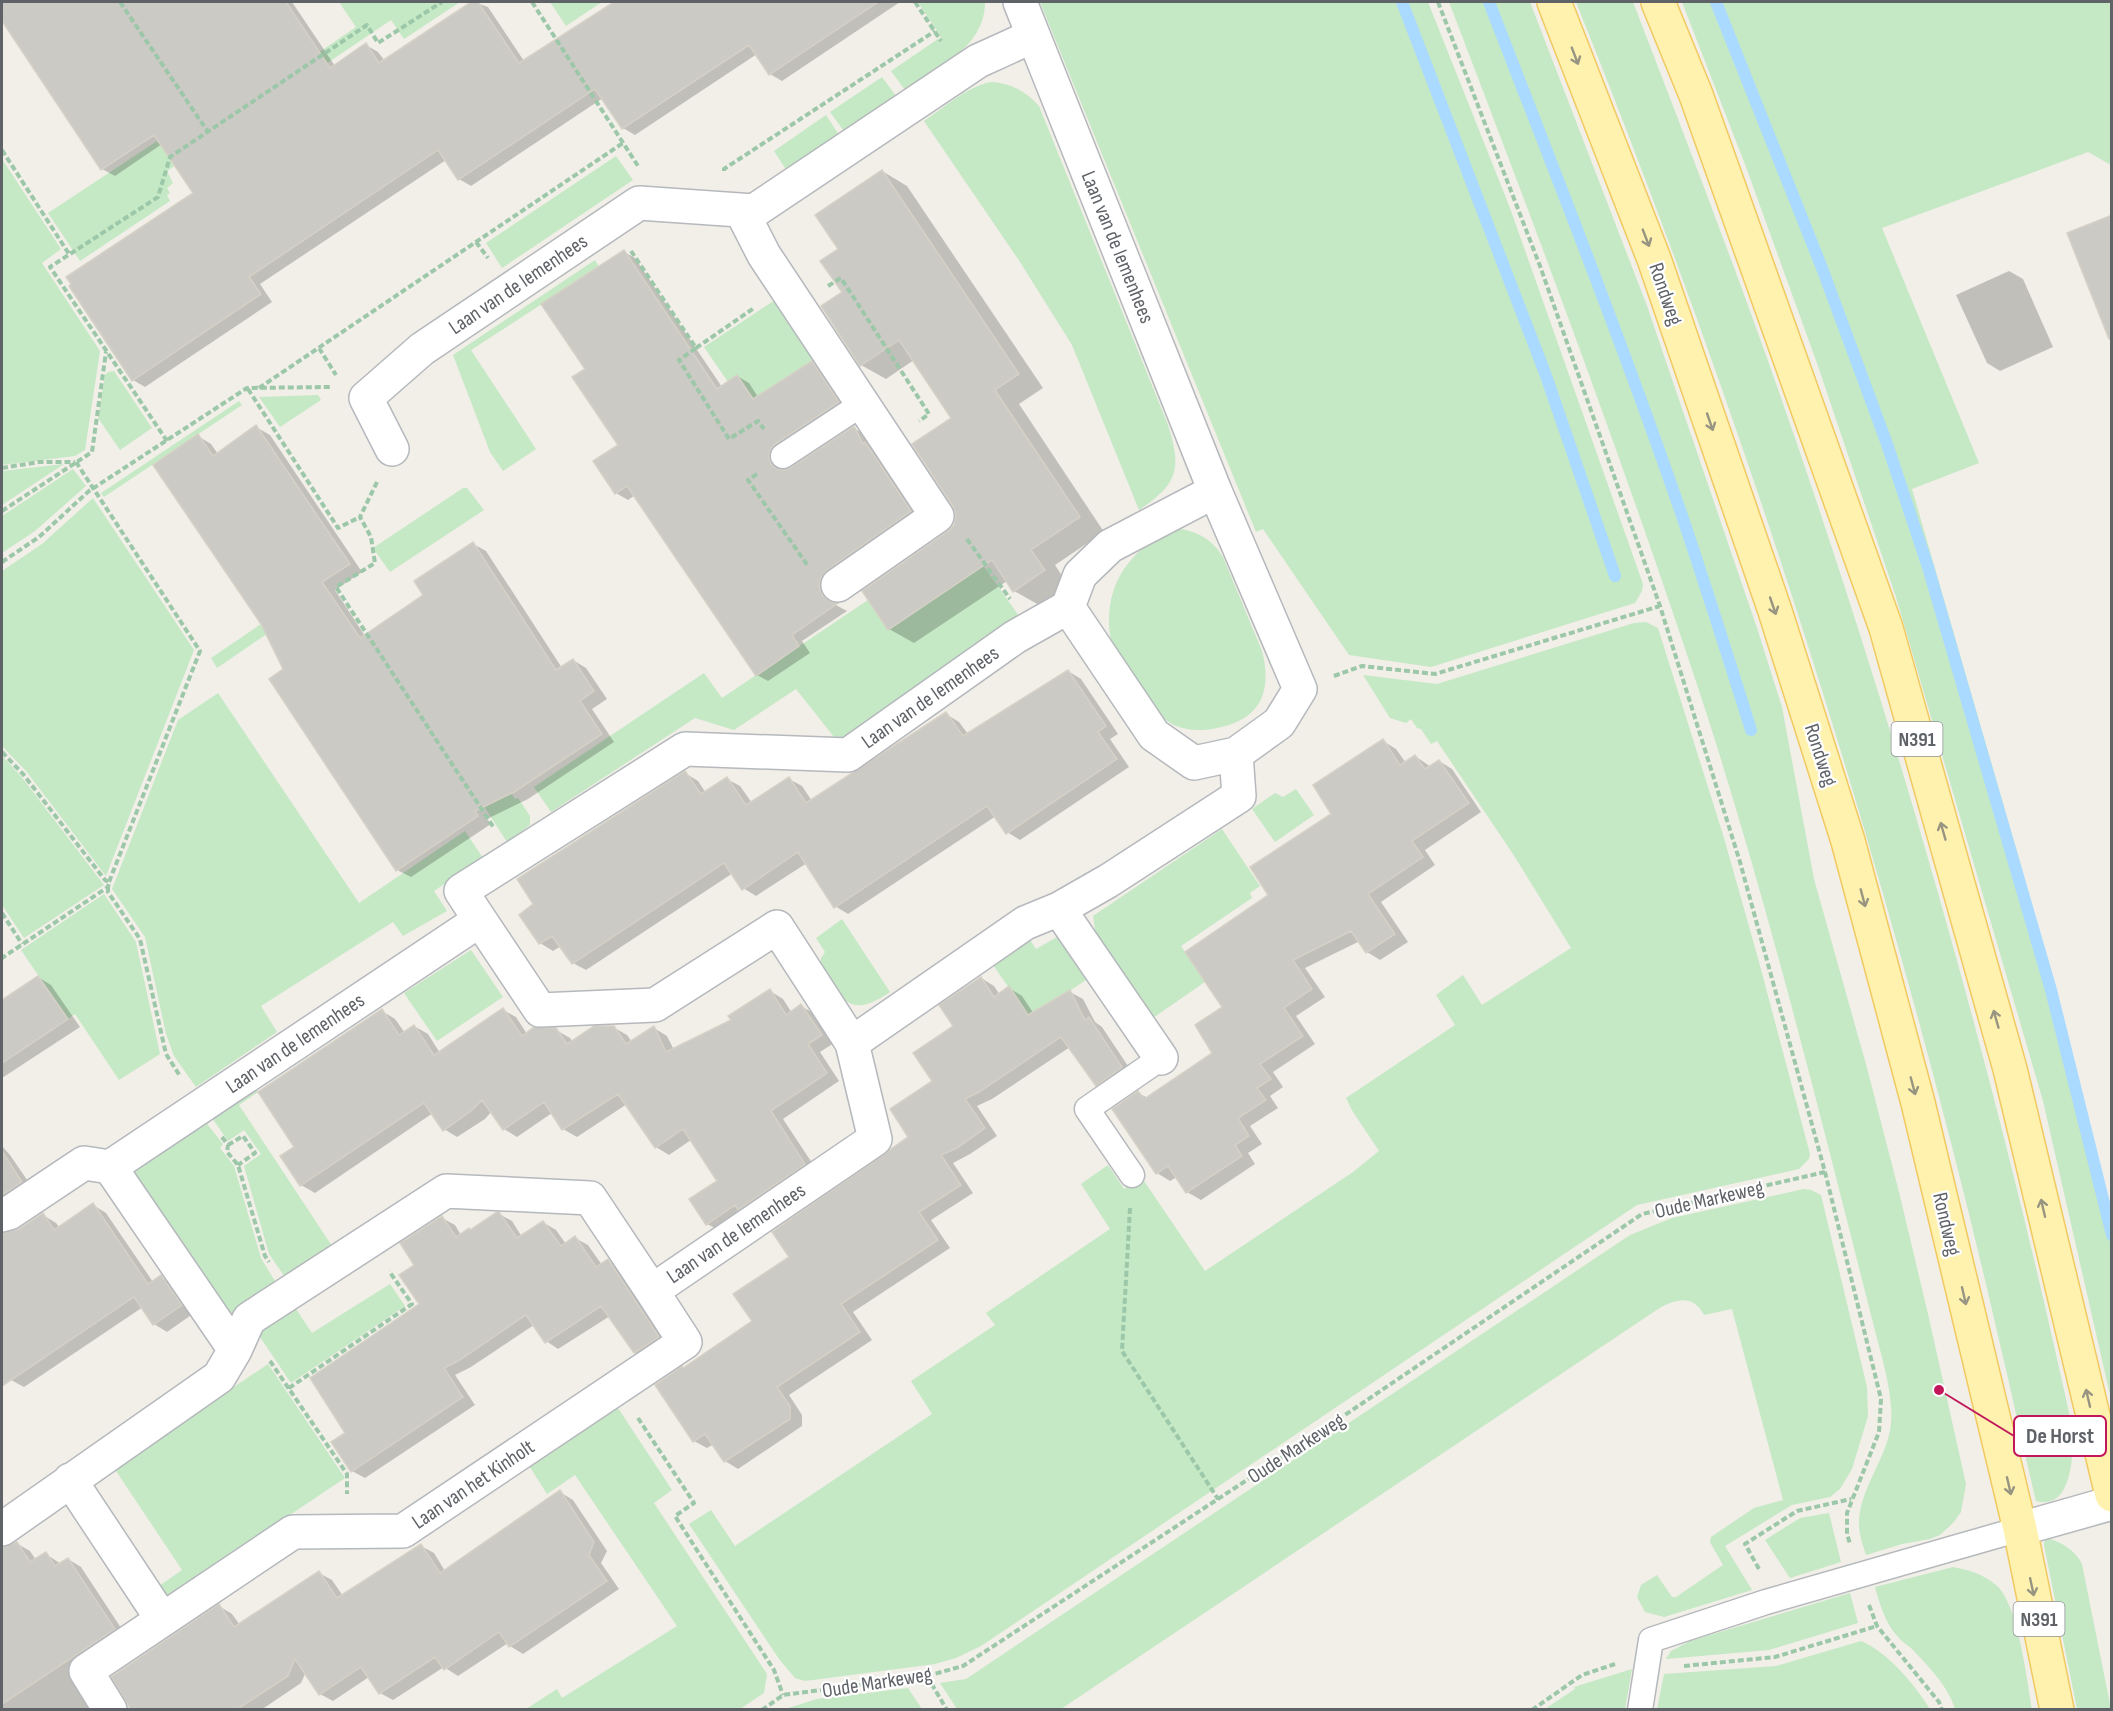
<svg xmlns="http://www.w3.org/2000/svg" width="2113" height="1711" viewBox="0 0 2113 1711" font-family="'Sofia Sans Condensed',sans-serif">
<rect width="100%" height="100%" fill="#f1efe8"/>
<path fill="#c5e8c5" d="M339,2H460L404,39L391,20L237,124L230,113L356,27Z
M550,2H602L566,26Z
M918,2H985C985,47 938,68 905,90L891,71L941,37Z
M1040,2H1428L1510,208L1643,584L1642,591L1635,603L1431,667L1349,655L1263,529L1256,532Z
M1449,2H1530L1647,306L1757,628L1782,707L1814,879L1867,1068L1899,1192L1928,1314L1966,1484L1961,1512L1953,1523L1940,1535L1930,1539L1902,1544L1866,1555C1863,1545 1859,1535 1859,1524C1859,1488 1888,1458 1891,1423C1894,1393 1879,1348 1872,1319C1821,1118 1771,916 1708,718C1629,476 1540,239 1449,2Z
M1576,2H1633C1697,168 1761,334 1817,503C1919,807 2005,1117 2073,1431C2073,1453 2073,1511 2036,1501C2023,1448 2012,1393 1999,1340C1965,1191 1926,1043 1884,897C1797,593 1694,295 1576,2Z
M1682,2H2111V165L2088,152L1882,228L1979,463L1912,489L2020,862L2076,1070L2111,1214V1399L2043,1101L1896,597L1818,366L1746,167Z
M882,77L896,96L844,131L830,112Z
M991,82C1011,83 1025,91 1039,106L1168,425C1182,469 1178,484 1139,510L1072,345L1020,262L924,121C945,107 966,87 991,82Z
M826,115L839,135L787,171L774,151Z
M186,122L204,145L167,171L173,183L167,188L170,193L167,195L170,201L80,261L48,213Z
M616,156L633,180L502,268L486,243Z
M2,159L61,249L42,263L100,351L85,450L75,456L2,465Z
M595,260L599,267L471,350L536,449L503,471L490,452L453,355Z
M778,298L816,360L755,401L737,375L728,382L704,347Z
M114,371L152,428L120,450L98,418L105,375L108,372Z
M318,395L321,400L280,427L259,397Z
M239,401L242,405L104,497L101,493Z
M64,464L2,505V471Z
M73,469L86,486L35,531L2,553V516Z
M463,488H467L484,510L390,572L373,548Z
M93,498L194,650L106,876L26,771L2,746V571L42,544Z
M1182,529C1202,534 1212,540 1223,557L1262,651C1272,689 1262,718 1221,727C1207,731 1190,731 1176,726C1160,719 1152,705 1141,691C1134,680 1123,669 1117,657C1104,630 1107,594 1124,569C1137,551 1159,530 1182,529Z
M963,537L1021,619L838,742L796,689L734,730L695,718L551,812L534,787L704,673L722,698L868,600L888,630L964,579Z
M328,592L217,668L211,658L261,624Z
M1646,622L1658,628L1724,838L1759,962L1810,1154L1809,1159L1799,1169L1637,1205L981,1646L956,1658L935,1664L805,1681L795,1678L779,1659L689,1524L711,1510L735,1546L932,1414L911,1381L995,1325L986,1313L1110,1229L1081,1184L1108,1165L1124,1189L1142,1178L1205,1271L1353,1172L1379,1151L1353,1112L1346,1098L1455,1025L1436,995L1463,975L1482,1005L1571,948L1513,854L1437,741L1431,744L1421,729L1417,728L1411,719L1406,723L1390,718L1363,675L1437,684L1634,623Z
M218,693L359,903L465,831L483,858L434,891L447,911L403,936L393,922L261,1006L277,1032L196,1087L174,1056L166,1034L145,937L112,889L178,720Z
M2,756L20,775L104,885L24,938L2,905Z
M490,761L515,799L518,798L530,816V825L507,842L465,777Z
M1296,789L1314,815L1275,842L1252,809L1275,793L1283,797Z
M1222,829L1260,886L1250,893L1252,898L1181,946L1205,982L1150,1020L1097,941L1093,916Z
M104,894L136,942L160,1054L119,1080L75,1014L68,1019L21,950Z
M842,919L890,992C849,1020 843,1000 820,966L821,958L825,952L816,938Z
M1028,937L1036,949L1057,937L1086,980L1044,1008L1042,1006L1028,1015L991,962Z
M471,950L503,997L437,1041L404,993Z
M254,1085L258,1092L239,1105L332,1246L285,1277L269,1254L244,1166L261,1154L244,1130L228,1141L210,1115Z
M204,1120L223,1144L220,1148L234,1166L261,1258L276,1283L225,1318L127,1171Z
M1804,1189L1811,1190L1821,1195L1867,1387L1868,1416L1852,1469L1840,1489L1830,1497L1792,1505L1725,1546L1752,1590L1664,1617L1645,1612L1637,1597L1641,1585L1657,1575L1672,1597H1676L1723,1565L1710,1542L1711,1537L1754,1508L1783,1500L1732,1309L1704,1315C1693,1294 1675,1299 1658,1309L1061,1709H957L940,1683L966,1679L1630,1235L1672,1218Z
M390,1284L405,1306L291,1383L260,1337L259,1331L294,1306L312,1333Z
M268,1364L345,1478L166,1598L159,1586L182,1570L114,1468Z
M614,1402L672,1490L654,1503L767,1674L764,1693L740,1709H526L557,1689L562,1698L677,1626L575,1475L547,1494L526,1461Z
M1829,1513L1841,1562L1790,1578L1765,1540L1800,1518Z
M2045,1537C2060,1542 2075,1549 2082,1564L2111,1709H2077L2044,1545Z
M1953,1567C1969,1570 1983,1574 1996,1585C2018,1603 2027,1680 2032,1709H1955C1948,1686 1929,1667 1912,1649C1908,1645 1902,1642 1898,1637C1885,1623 1880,1605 1875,1587Z
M1850,1593L1858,1623L1769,1650L1666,1659L1671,1651L1690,1641Z
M1861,1641C1889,1653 1914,1684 1930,1709H1657L1664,1674L1776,1666Z
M1632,1669L1625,1709H1545L1575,1689L1574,1687Z
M908,1688L922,1709H785L817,1699Z"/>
<path fill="#0003" d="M2,2H292L335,66L366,45L378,52L385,61L474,2L488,7L524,61L616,2H900L782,81L770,74L757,54L635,135L623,128L603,98L471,186L459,179L446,160L260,284L272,302L145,387L133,380L73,284L195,193L162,144L115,176L102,169L2,18Z
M882,171L907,186L1043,388L1019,404L1104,532L1055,565L1068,585L1039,605L1014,591L1007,581L914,643L889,629L955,525L957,515L953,419L914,360L886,379L861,365L844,293L840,249Z
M624,252L635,258L722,387L737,376L749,383L758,397L812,363L823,370L849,409L780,464L782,472L791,470L854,428L865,435L871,447L877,450L922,518L830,595L834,604L847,611L802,641L810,653L768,681L757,675L635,495L628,500L616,493L620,445L587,369Z
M2009,271L2023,279L2053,347L2000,371L1987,363L1956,295Z
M256,427L270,435L362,572L335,590L365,636L425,596L473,544L486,551L562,668L573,660L586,668L607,699L592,709L614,742L528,799L487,819L491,824L411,877L397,870L285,670L198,436L211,444L218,454Z
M1068,671L1081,679L1118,734L1110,739L1129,767L1020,840L1007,832L996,816L848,914L835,906L807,863L756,896L743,888L733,873L586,970L573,963L561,946L553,951L540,943L685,773L698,781L706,793L727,779L740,786L752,803L789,779L802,786L812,801L946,714L959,722L968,734Z
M1383,741L1396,749L1406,763L1415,756L1431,767L1439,761L1452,769L1481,812L1425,850L1435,865L1381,902L1408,942L1380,960L1367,952L1360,941L1305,968L1325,997L1296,1016L1315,1044L1273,1072L1283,1087L1270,1096L1278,1108L1250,1126L1262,1144L1248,1153L1255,1164L1201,1200L1187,1192L1177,1177L1170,1181L1157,1173L1138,1093L1148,1098L1214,1054L1224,1007L1271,895L1333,814Z
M38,977L51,985L80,1027L2,1078V1002Z
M981,978L994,986L1000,995L1009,988L1022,996L1034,1014L1070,992L1083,999L1095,1022L1102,1027L1134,1075L1110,1092L1097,1085L1070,1047L992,1099L977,1106L997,1136L970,1154L953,1163L973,1193L931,1220L950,1248L853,1312L872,1340L789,1395L802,1415V1426L738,1469L725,1461L714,1444L707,1448L694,1441L684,1370L754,1322L791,1257L910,1138L955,1026Z
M770,991L783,999L792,1013L801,1006L815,1014L834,1043L820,1052L839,1081L783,1119L818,1172L721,1231L707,1224L719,1181L691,1140L669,1155L656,1147L627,1104L577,1137L563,1129L552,1113L517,1137L504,1129L492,1111L485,1119L457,1137L444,1129L433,1113L315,1193L301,1185L296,1148L382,1011L395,1019L405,1033L414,1026L428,1034L440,1053L503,1010L516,1017L527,1034L556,1030L570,1038L573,1042L613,1027L627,1035L632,1042L654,1028L667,1036L674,1050L733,1021Z
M2,1146L10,1155L34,1190L2,1205Z
M93,1205L106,1213L153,1282L161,1277L175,1285L194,1313L167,1332L154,1324L143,1307L24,1387L11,1380L2,1366V1266L25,1250L13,1232L43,1215L56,1223L59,1227Z
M499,1214L512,1221L522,1237L544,1223L556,1230L566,1244L575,1238L588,1245L602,1265L608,1261L621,1268L671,1344L648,1360L635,1352L610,1316L558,1349L546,1341L534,1325L471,1367L455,1375L475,1405L365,1478L352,1471L347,1434L421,1305L416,1265L442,1218L455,1225L461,1235Z
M560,1492L573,1500L607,1551L601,1563L619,1589L523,1654L510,1646L508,1643L458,1676L444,1667L393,1700L380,1693L369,1677L333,1701L320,1694L306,1672L301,1683L261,1710H130L127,1700L219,1606L232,1614L240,1625L319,1573L332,1580L343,1596L421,1546L434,1553L445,1571Z
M16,1543L30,1551L36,1560L46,1554L61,1564L68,1559L81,1567L127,1637L89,1662L95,1710H2V1549Z"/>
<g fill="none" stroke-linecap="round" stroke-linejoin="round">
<path stroke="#aadaff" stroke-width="12" d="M1402,2L1545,373L1615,576
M1489,2C1554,170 1621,339 1680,510C1705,583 1728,657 1751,730
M1716,2L1822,268L1887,444L1928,567L2051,990L2112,1235"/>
</g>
<path fill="#cccac5" stroke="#d6d1c6" stroke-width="1.5" d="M2,2H286L330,68L366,43L379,63L471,2H478L519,63L614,2H878L769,75L749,45L622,129L595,89L458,180L438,150L249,277L261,294L132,381L69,286L71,284L66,277L193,193L154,135L101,170L2,21Z
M882,170L1019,374L995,390L1080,517L1031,550L1045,570L1013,592L992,560L888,630L862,591L948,531L954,525L956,515L953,506L912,444L951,418L899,340L860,366L821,306L842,292L820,261L838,249L815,215Z
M2112,215V339H2109L2067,233Z
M624,250L717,389L737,375L753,399L812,361L839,402L775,444L770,450L769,456L771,464L777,469L783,470L790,468L854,426L863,444L865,442L911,511L827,570L821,578L819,587L823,596L830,602L838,603L792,635L799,646L756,676L627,486L615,494L593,461L618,445L572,377L585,369L541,304Z
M256,425L350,564L322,582L360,638L423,595L414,581L473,542L556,670L573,659L594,691L580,701L602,734L514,792L475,811L478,816L396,871L269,679L283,669L261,624L153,465L198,434L213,456Z
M1068,670L1106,726L1098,732L1117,759L1006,834L987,806L834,908L798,852L742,890L724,863L572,964L552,936L539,944L519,915L533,904L517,879L685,771L701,794L727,777L746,805L789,777L806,803L946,712L963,736Z
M1383,739L1400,765L1415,755L1425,769L1439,760L1469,803L1412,841L1423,857L1368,894L1395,934L1366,953L1351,931L1293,960L1312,989L1284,1008L1303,1036L1260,1064L1271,1079L1257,1088L1266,1100L1238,1118L1249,1136L1235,1145L1242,1156L1186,1193L1168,1166L1156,1174L1112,1109L1138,1091L1144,1099L1212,1053L1195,1025L1222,1007L1185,952L1268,895L1250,867L1331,814L1313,785Z
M38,976L68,1019L2,1063V1000Z
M981,977L994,997L1009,986L1028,1015L1070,990L1085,1020L1089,1017L1122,1067L1096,1086L1061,1037L979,1092L965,1099L985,1128L957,1148L941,1155L961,1185L919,1212L938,1240L841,1304L860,1332L777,1387L790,1406V1419L724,1462L705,1434L693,1442L655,1385L682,1366L683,1368L752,1321L733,1294L789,1257L772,1232L908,1137L890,1109L932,1081L913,1053L953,1026L939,1005Z
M770,989L786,1015L801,1004L822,1035L808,1044L827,1073L771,1111L805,1164L738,1210L735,1205L706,1225L689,1199L717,1181L683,1129L655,1148L618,1094L562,1130L544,1102L503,1130L482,1100L471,1111L443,1131L424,1103L300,1186L280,1156L294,1147L258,1092L382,1009L399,1035L414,1025L434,1055L503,1008L522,1036L534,1027L556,1028L567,1044L594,1026H614L626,1044L654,1026L666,1052L731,1020L728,1016Z
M2,1151L22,1182L2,1195Z
M93,1203L148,1284L161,1275L182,1305L153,1325L134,1297L2,1386V1233L19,1229L43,1213L54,1230Z
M497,1212H499L517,1238L543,1221L561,1246L575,1236L596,1267L608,1259L659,1337L634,1353L601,1306L545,1343L526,1315L458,1361L444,1368L463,1397L351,1472L331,1442L345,1433L310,1378L419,1304L399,1275L414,1265L400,1243L442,1216L456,1237L469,1228L470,1230Z
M560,1490L594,1542L589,1555L607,1581L509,1647L499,1632L444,1670L435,1657L379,1694L361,1667L319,1695L295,1659L288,1676L236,1710H131L111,1677L219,1604L234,1627L319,1571L337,1598L421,1544L440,1573Z
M17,1542L30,1562L46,1552L55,1566L68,1558L115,1629L2,1704V1547Z"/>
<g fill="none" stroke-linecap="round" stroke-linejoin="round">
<defs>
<path id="service" d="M783,456L862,404
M1132,1175L1087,1109L1161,1058
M1640,1710L1651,1640L1766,1602L2020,1529"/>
<path id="minor" d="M1020,2L1215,491
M741,210L764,255L937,516L838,585
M392,449L366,398L422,349L639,203L754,211L978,61L1033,36
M1059,909L1161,1058
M480,920L540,1010L655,1005L777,927L852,1043L1025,923L1059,909L1108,881L1239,796L1236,754
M110,1167L480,920L461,891L685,749L848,755L1015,637L1068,607L1080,575L1110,546L1215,491L1300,689L1279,723L1236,754L1194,763L1154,735L1068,607
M2,1215L9,1213L84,1163L110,1167L235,1350L219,1377L2,1529
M235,1350L249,1319L446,1191L590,1198L652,1291L875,1139L852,1043
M70,1480L162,1619
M2020,1529L2112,1503
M110,1710L86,1671L293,1532L403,1531L685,1342L652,1291"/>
<path id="primary" d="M1554,2L1654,259L1775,611L1848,841L1918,1103L2020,1529L2057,1710
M1658,2L1696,95L1886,628L2010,1069L2112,1495"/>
</defs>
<use href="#service" stroke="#b5b8bc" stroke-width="27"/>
<use href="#minor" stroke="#b5b8bc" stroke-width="36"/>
<use href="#primary" stroke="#f2c960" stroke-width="36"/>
<path stroke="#9cc7a9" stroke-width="4" stroke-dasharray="6 3" stroke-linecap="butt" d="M120,2L208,132
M532,2L638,166
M915,2L941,41
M1438,2L1540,266L1660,606L1740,862L1825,1172L1881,1399L1879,1432L1847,1513V1534L1850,1544
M2,150L69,254
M724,171V169L935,31
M476,242L488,258
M631,251L696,348L679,360L729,439L758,421L764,429
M828,286L841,278L929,414L919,421
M319,348L336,375
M696,348L754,308
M259,388L623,143
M248,389L338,528L360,517
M167,441L50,267L158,197L170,157L367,25L378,43L442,2
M76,462L200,651L109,882
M2,468L39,462H75
M757,474L748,480L808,566
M377,482L360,517L371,537L375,563L336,587L494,828
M2,511L92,452L106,352
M967,539L1010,599
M2,562L39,537L89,491L247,388L331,387
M1334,676L1362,666L1435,674L1660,606
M2,752L23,774L105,880L109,882L108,887L2,958
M108,887V892L140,939L166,1054L180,1076
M2,913L22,944
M222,1137L228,1145L227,1152L238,1165L265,1256L269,1262
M228,1145L243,1136L255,1153L238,1165
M1130,1208L1122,1351L1218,1499
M270,1361L347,1474V1494
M289,1388L412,1304L389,1271
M638,1418L694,1503L675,1516L774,1670L783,1695
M1759,1569L1745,1544L1797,1511L1851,1499
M1869,1605L1877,1626L1939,1702L1942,1710
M1684,1666L1775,1657L1877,1626
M927,1676L947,1710
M762,1710L783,1695L927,1676L963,1666L1305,1442L1642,1214L1825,1172
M1532,1710L1582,1675L1615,1664"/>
<use href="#service" stroke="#fff" stroke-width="24"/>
<use href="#minor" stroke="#fff" stroke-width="33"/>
<use href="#primary" stroke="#fff2af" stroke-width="33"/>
</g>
<defs><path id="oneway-shaft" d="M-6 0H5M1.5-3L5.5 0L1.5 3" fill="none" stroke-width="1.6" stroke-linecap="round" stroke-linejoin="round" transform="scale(1.5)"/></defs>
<g stroke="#979581">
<use href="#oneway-shaft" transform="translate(1575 56) rotate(69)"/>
<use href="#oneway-shaft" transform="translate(1646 238) rotate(69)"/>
<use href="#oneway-shaft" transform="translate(1710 422) rotate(71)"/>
<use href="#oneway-shaft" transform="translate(1773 606) rotate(71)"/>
<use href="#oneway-shaft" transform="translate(1943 831) rotate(-106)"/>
<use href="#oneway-shaft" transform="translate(1863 898) rotate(75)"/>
<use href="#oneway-shaft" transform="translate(1996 1019) rotate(-106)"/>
<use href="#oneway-shaft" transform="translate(1913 1086) rotate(75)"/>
<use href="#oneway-shaft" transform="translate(2043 1208) rotate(-103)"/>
<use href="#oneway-shaft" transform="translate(1964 1296) rotate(77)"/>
<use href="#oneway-shaft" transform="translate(2088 1398) rotate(-103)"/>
<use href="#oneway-shaft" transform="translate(2009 1486) rotate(77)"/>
<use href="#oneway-shaft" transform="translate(2032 1587) rotate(78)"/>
</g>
<g text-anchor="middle" stroke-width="4.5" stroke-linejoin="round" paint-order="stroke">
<g fill="#fff" stroke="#8f9295" stroke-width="1.5">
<rect x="1891.5" y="722" width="51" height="34" rx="4.5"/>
<rect x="2013.5" y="1602" width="51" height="34" rx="4.5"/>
</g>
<g font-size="20" font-weight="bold" fill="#5f6368">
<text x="1917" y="746">N391</text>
<text x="2039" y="1626">N391</text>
</g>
<g font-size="21" fill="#5f6368" stroke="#fff">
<text transform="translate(1118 247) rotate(68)" y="7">Laan van de Iemenhees</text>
<text transform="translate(518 284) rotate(-34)" y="7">Laan van de Iemenhees</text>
<text transform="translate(1666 294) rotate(71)" y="7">Rondweg</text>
<text transform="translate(930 697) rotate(-35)" y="7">Laan van de Iemenhees</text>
<text transform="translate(1821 755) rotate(72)" y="7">Rondweg</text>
<text transform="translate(295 1043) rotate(-34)" y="7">Laan van de Iemenhees</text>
<text transform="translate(1709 1199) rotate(-13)" y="7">Oude Markeweg</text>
<text transform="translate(1947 1224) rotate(77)" y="7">Rondweg</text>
<text transform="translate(736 1233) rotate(-34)" y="7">Laan van de Iemenhees</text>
<text transform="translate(1296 1448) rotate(-33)" y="7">Oude Markeweg</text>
<text transform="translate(473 1484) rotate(-34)" y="7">Laan van het Kinholt</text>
<text transform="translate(877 1682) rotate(-9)" y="7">Oude Markeweg</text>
</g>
</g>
<path fill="none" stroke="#c2185b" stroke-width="2" d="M1939 1390L2014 1436"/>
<circle fill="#c2185b" stroke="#fff" stroke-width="2" cx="1939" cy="1390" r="6"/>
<rect fill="#fff" stroke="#c2185b" stroke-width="2" x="2014" y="1416" width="92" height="40" rx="6"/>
<g font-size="22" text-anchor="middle" font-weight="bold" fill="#5f6368">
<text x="2060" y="1443">De Horst</text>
</g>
<rect width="2113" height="1711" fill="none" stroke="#5f6368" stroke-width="6"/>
</svg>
